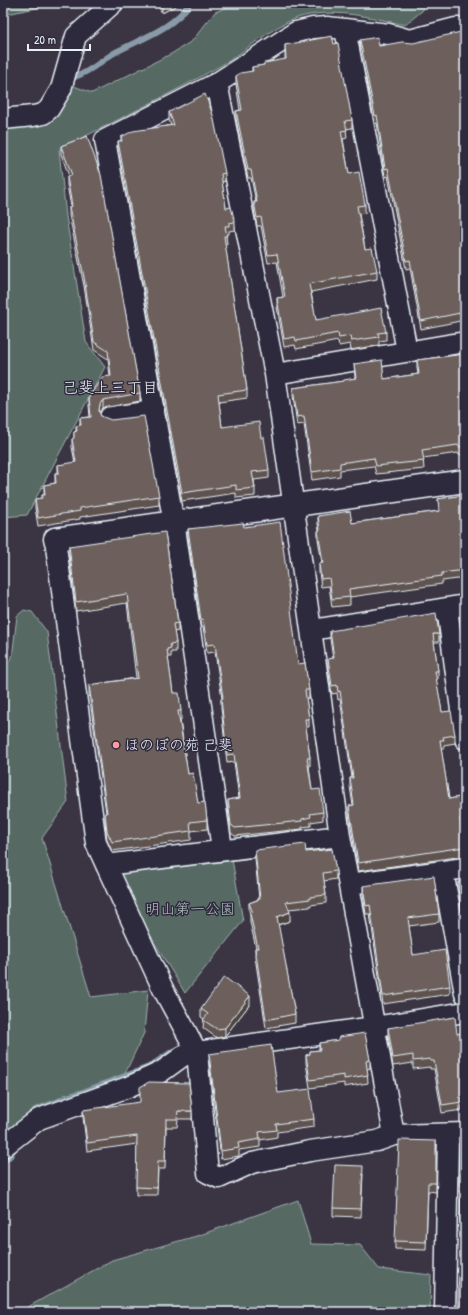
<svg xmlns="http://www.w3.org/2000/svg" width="468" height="1315" viewBox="0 0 468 1315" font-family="'Patrick Hand','Klee One',sans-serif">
<rect width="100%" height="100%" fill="#3b3543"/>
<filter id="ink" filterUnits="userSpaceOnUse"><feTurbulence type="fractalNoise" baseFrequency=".025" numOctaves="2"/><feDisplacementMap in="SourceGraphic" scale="8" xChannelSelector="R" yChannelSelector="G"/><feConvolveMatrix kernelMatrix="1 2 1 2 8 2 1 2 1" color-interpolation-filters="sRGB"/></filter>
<g filter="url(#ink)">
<path fill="#566a64" stroke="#9faeae" d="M3,3H60L7,14L3,13Z
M239,3L267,5L268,3H425L423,10L405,25C370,17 332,7 297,18C271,27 245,52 220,66C167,96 112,122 59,150L66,216L86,342L105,367L27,515L3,517V126L36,122L69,84L92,93L171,54L192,41L215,12Z
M3,581L8,603L9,647L3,662Z
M24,610L32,612L47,632L68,802L42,838L91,997L148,990L144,1033L122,1080L64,1095L3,1133V667L12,658L17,616Z
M231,854L243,921L185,993L143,924L117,876L123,869Z
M298,1200L311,1244L360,1245L379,1269L431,1275L430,1312H19L112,1260L200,1235Z"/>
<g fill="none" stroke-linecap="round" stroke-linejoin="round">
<path stroke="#899ba8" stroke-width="6" d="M75,77C90,72 101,61 114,53C140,39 173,29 190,3
M35,1110L149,1067L170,1053
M3,1161L10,1156L15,1147"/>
<defs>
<path id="minor" d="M345,29L407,351
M217,83L275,374L340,836L394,1135
M3,119L33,116L43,114L49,109L61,89L76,36L113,3
M275,374L465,342
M110,417L154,411
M55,539L96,843L163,989L197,1052L208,1173L219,1178L252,1163L310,1151L377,1141L394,1135L465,1133
M447,608L465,739
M312,630L465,605
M222,849L176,535L105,140L217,83L296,32L313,28L327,27L389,34L410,40L456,28H465
M106,865L340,836
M443,871L465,994
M349,884L465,868
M3,1147L39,1119L128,1087L161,1072L183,1056L197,1052L374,1027L465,1012
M445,1312L448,1134"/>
<path id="tertiary" d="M55,539L465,481"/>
</defs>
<use href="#minor" stroke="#e8f1f8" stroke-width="23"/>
<use href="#tertiary" stroke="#e8f1f8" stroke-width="25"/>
<use href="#minor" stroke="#2f2a3d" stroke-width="20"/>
<use href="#tertiary" stroke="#2f2a3d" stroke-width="22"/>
</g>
<path fill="#5e534f" stroke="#e8f1f8" d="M156,3H181L162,13Z
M360,40L379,46L465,54V320L421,329L410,268L406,269L388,176L385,177L377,123L375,124L360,48Z
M334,44L352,120V128L346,129L347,138L343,139L349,174L365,205V213L359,214L365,249L377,271V279L311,292L316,320L386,332V340L379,341V345L351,350L350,344L339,346L338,341L296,349L295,345L284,347L277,307V298L283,297L277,262L268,263L261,226H257L254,210V202H256L251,178H248L236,119V111L240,110L236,84V76L252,71V67L264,65L285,60V45Z
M169,112L225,173V181L222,182L226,208L235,222V230L229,231V234H226L227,244H225L247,390V398L219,402L222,427L261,438L269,470V478L254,480L255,488V496L236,498V493L182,501L118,149V141H121V137L171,125L169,120Z
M87,136L140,393V401L103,408L100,413L101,416L159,496V505L80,517V519L38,526L35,508V499L42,498V495H44V485L55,483V473H58V465L75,463L72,447V439H74V432L76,431V426L80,425V418L90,417L89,405V397L110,376L108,359L94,350L84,286L69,215V207H71L67,185V177L69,176L61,154V146Z
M465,354V454L459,455L458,453L423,458L424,469L376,474L374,466L340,470V476L312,480L304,424L297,425L293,396V388L344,381L355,378L354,364L384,379L418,374L417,368V360Z
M465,495V578L442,581V584L350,597V605L332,607L329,586L321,587L319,572V564L322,563L318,539V531L319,530L318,524V516L352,523L439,511L438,499Z
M244,527L298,664L309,690V698H306L309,719V727H306L310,758V766H309L312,790L323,812V820L311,822V826L302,827V829L235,836L231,833L228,808V800L239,798L234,762L227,763L221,707V699H222L215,652L207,653L203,627L201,628L188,537V529Z
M69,546L178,623V631L174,632L176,643V652H171V657H168L173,693L181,711V720H180L188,774L198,803L207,820V829L191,831V840L112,851L107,840L105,822V813H106L89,694V685L136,678L127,603L76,611L69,555Z
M330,631L439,634V642H434L438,671V679H436L442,712L455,735V743L444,745V748H441L449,799L465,796V826L461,827L464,847V856L358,871L349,814V806H353L350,786V778H352L340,699L338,700L337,693L332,694L328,668V659H333L330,639Z
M255,850L306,852L336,871V879L324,881L326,895V903L310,905V907L288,909L290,921L278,925L295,1014V1023L266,1028L255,957V948H256L250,922V914L249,911V903L259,899L255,858Z
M465,873V913H462L458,890V882L465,881Z
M363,886L439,914V922L409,926L413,955L450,986V994L383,1004L370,914H366L363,894Z
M250,1004L225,1036L217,1038L203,1028L204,1019L201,1017V1009Z
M388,1028L457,1034L465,1032V1105L462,1106V1110L442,1113L434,1069H430V1067L413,1069V1063L393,1066L388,1036Z
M339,1037L370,1060V1068L367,1069L368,1083L344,1087V1083L310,1088L306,1063V1055L310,1054V1051L319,1050V1043L339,1040Z
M209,1054L278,1093L314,1119V1127L277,1132V1137L260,1140V1147L239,1150V1156L221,1159L209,1062Z
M83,1110L192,1111V1119H178L177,1127H166L165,1169H158L157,1195H136L137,1144L87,1151L83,1117Z
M465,1136V1227H460L461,1192H459V1137Z
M436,1141V1192L428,1191L426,1250L395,1249V1241Z
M363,1174L361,1217L333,1216V1208Z"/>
<path fill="#4c4440" stroke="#e8f1f8" d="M167,3H181L162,13V6Z
M103,400V408L100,412L99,411L100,404Z
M462,905H465V913H462Z
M290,912V921L277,925V917Z
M250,996V1004L225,1036V1028Z"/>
<path fill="#6d615c" stroke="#e8f1f8" d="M160,3H167L162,6Z
M461,32L465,54V312L421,321L410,260L406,261L388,168L385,169L377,115L375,116L360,40L378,37L379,46L402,42L413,43Z
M332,36L334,44L338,43L352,120L345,121L347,130L341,131L349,174L359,172L365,205L357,206L365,249L372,248L377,271L309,284L316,320L381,308L386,332L378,333L379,337L351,341L350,336L339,338L338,333L296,341L295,337L284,339L277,298L285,297L277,254L268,255L261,217L257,218L254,202H257L251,170H248L236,111L242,110L236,76L240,73L253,71L252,67L264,65V63L286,59L285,45Z
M205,94L213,115L225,173L221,174L226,208L231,207L235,222L229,223V226H225L227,236H224L247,390L218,394L222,427L259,422L261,438L264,437L269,470L252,472L255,488L236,490V485L182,493L118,141H122L121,137L133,131L174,125L169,112Z
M87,136L101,175L140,393L103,400L100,404L99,411L101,416L111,420L144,416L159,496L80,508V511L38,518L35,499L42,498V495H45L44,485L56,483L55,473H59L58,465L76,462L72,439L74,438V432L77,431L76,426L81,425L80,418L91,417L89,397L102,377L111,376L108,351L94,342L84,277L69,207L72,206L67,177L72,175L61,146Z
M465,354V446L459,447L458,445L422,450L424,461L376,466L374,458L340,463V468L312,472L304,416L297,417L293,388L344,381V380L356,378L354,364L382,360L384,379L419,374L417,360Z
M465,495V570L442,573V576L349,589L350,597L332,599L329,578L321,579L319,564L323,563L318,531L320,530L318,516L350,511L352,523L440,511L438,499Z
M280,522L298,664L305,663L309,690H305L309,719H305L310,758H307L312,790L320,789L323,812L310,814L311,817L302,819V821L235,828L231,825L228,800L240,798L234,754L227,755L221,699L223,698L215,644L207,645L203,619L201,620L188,529L243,523L244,527Z
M165,532L178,623L173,624L176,643L170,644L171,648L167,649L173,693H179L181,711H178L188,774L193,773L198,803L205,802L207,820L190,822L191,831L112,842L107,831L105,813H107L89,685L138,678L127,594L76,602L69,546Z
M436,613L439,634H433L438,671H435L442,712L451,711L455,735L443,737L444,740H440L449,799L465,796V818L460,819L464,847L358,863L349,806L354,805L350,778H353L340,691L338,692L337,685L332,686L328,659L334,658L330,631Z
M305,844L306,852L332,849L336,871L323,873L326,895L310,897V899L286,902L290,912L277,917L295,1014L266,1020L255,948H258L250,914L253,913L249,903L260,899L255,850Z
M434,876L439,914L408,918L413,955L445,950L450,986L383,996L370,905L366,906L363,886Z
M465,881V905H462L458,882Z
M224,977L250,996L225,1028L217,1029L203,1020L208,1014L201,1009Z
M455,1017L457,1034L465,1032V1097L461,1098L462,1102L442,1105L434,1061H430V1059L413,1061V1055L393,1058L388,1028Z
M365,1033L370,1060L366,1061L368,1075L344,1079V1075L310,1080L306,1055L310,1054V1051L320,1050L319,1043L339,1040V1037Z
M271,1045L278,1093L310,1089L314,1119L276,1124L277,1130L259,1132L260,1139L238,1143L239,1148L221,1151L209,1054Z
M149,1082L189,1083L192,1111H178L177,1119H166L165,1161H158L157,1188L136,1187L137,1136L87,1143L83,1110L140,1102V1087Z
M465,1136V1219H460L462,1184H459V1137Z
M399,1140L436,1141V1183H428L426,1242L395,1241Z
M335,1165L363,1166L361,1209L333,1208Z
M460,1266H465V1312H458V1289Z"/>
</g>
<circle fill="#ff9aa2" stroke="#2f2a3d" stroke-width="1.5" cx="116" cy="745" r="4"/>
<g text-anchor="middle" stroke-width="3" stroke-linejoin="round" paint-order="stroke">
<g font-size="15" fill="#e8f1f8" stroke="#2f2a3d" text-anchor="start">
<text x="124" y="750">ほのぼの苑 己斐</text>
</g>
<g font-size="15" fill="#aebbbd" stroke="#2f2a3d">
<text x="190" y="914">明山第一公園</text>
</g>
<g font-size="16" fill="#e8f1f8" stroke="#2f2a3d">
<text x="110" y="393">己斐上三丁目</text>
</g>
</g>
<rect width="468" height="1315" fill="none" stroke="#2f2a3d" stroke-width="16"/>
<rect x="8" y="8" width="452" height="1299" fill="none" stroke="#e8f1f8" stroke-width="1.5" filter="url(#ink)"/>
<path d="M28 44v6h62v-6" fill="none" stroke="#e8f1f8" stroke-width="2"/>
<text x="34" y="44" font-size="12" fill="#e8f1f8" stroke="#2f2a3d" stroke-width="3" paint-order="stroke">20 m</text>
</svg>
